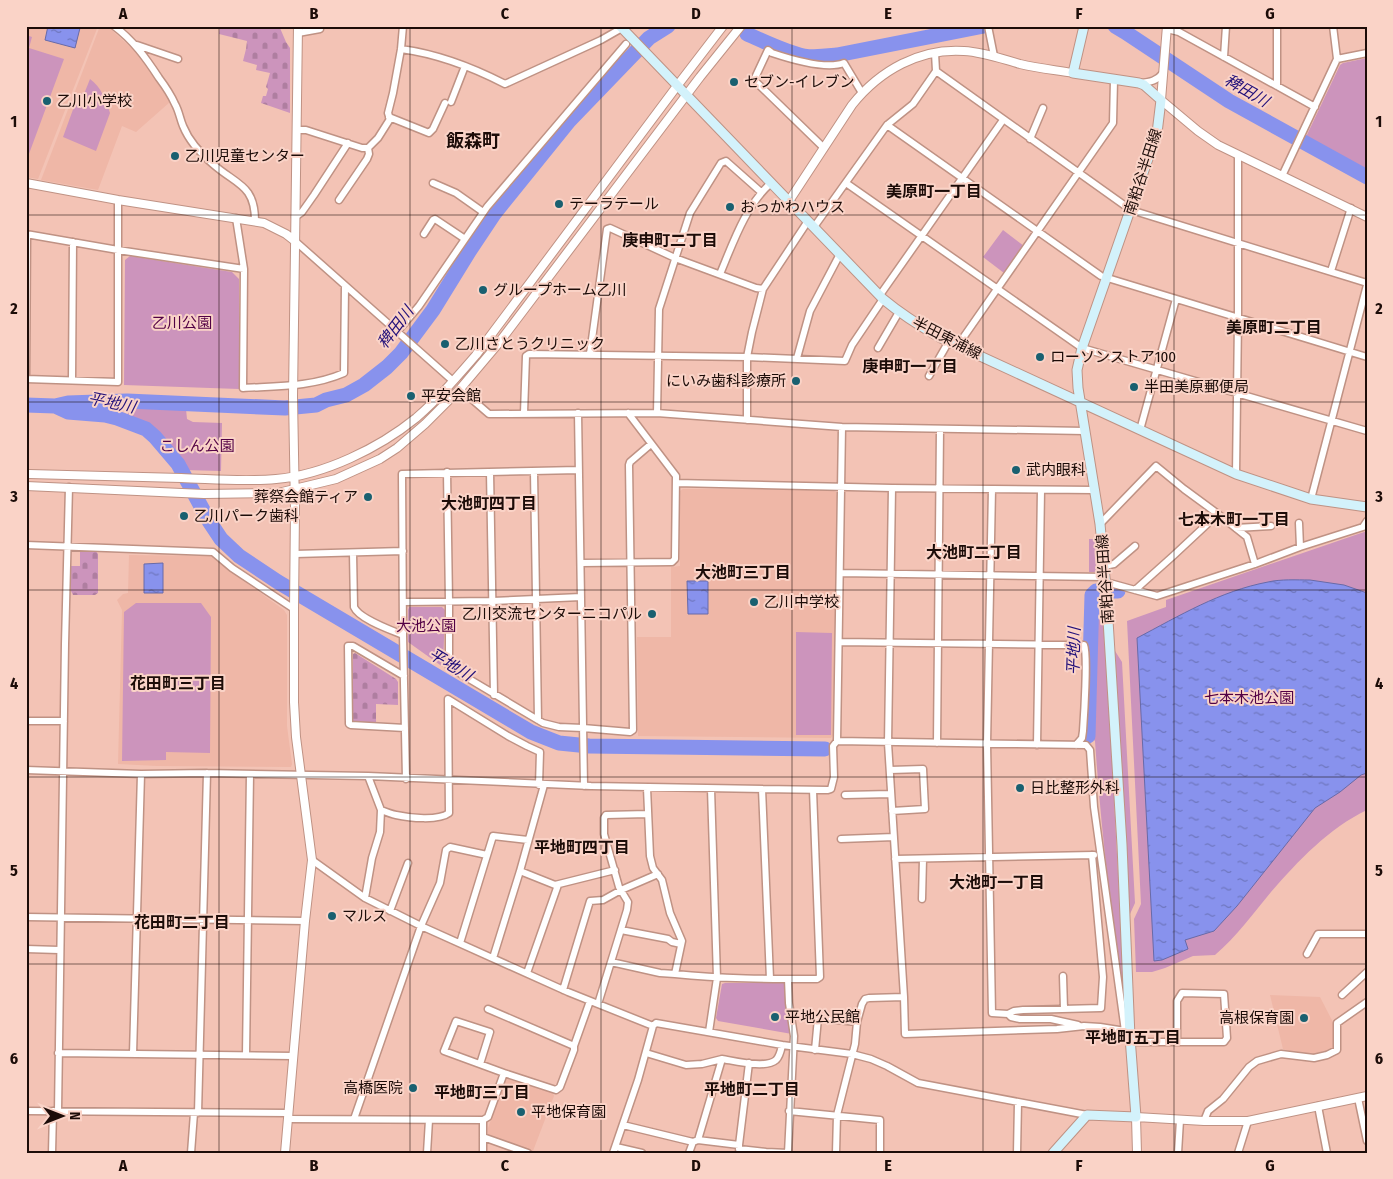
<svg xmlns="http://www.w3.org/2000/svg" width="1393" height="1179" viewBox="0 0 1393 1179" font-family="'Fira Sans Condensed','Noto Sans JP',sans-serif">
<defs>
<pattern id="cemetery-stones" width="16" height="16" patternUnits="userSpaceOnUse" patternTransform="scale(1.25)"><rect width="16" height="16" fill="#cc94bc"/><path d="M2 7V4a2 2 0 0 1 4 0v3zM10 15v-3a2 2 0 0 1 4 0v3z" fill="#af7ea0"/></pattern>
<pattern id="water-ripples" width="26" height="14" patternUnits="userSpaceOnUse" patternTransform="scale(1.25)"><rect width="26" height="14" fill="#8892ed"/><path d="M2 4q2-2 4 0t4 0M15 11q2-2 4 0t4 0" fill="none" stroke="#6e76be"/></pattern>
</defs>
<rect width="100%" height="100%" fill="#f3c3b5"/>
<path fill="#efb7a7" d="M26,26H98L38,179L26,177Z
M100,26H107L135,51L148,66L170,102L136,132L122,126L98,190L41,180Z
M683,489H828L836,492L838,500L833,735L831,738L638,736L637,637H671V567L680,566V491Z
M129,555L212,556L248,584L284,610L287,615V726L292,764L291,767L157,766L118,764L122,610L117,600L123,594L128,593Z
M1270,995L1320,997L1336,1028V1049L1332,1051H1323L1320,1054L1309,1055L1295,1053L1283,1049Z
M510,1077L553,1093L554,1096L533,1151L488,1136V1128L506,1079Z"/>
<path fill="#cc94bc" d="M26,35L32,37L29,48L64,59L26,162Z
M1367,58V173L1304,141L1340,65L1343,63Z
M90,79C101,87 106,100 110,113L96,151L63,137L79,93L84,94Z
M1003,230L1024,246L1004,273L983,257Z
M130,256L232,272L239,279V389L124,385L125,260Z
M131,407L186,409L187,419L193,422L222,423L221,471L184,470L167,446L147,426L128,418V413Z
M1367,531V810C1329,828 1298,861 1271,892C1253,914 1236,937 1215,955L1193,956L1165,968L1152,972H1136L1134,919L1141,904L1127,621L1166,607V600Z
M1089,539H1097L1099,570L1096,572H1089Z
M1103,594L1125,1004C1111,917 1101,829 1095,741L1090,736L1095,597L1098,595Z
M136,603H201L211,617L210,753L166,752V760L122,761L124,612Z
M409,607H442L445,610L443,667L408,642V610Z
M796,632L832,633L831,735H796Z
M1115,651L1122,662L1135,903L1130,914Z
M725,983H786L792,1034L718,1021L716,1018L722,984Z"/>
<path fill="url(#cemetery-stones)" d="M220,26L280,28L286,42L290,48V113L261,103L263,96H266L268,89L266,87L270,73L256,70L257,65L243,61L246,49L247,41L219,34Z
M80,551H96L98,554V593L95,595H73L71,591V566H80Z
M355,653L396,679L398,682V705L376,704V723L354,722L352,720L353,654Z"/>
<path fill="url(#water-ripples)" stroke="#686aa8" d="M48,26H74L80,28L75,48L45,40Z
M163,563V593H144V564Z
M1310,580L1344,585L1367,593V773L1361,775L1340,792L1315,808L1237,906L1214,931L1185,940L1188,949L1162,960L1154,961L1137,638C1179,616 1220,591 1268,582C1281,579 1296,580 1310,580Z
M687,581H708V614H688Z"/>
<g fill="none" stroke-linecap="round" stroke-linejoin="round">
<path stroke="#8892ed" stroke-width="15" d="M1115,26L1125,32L1229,101L1367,177
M747,34C763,41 788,53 804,56C815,58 827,56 837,55L984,26
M26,405L55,406L68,403L127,401L285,408L316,405L326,400L346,395L364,385L387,367L401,353L433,310L470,250L494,214L569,121L649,38L668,26
M55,406L68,412L105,415L117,418L146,429L155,437L178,464L209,521L221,539L239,556L278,582L531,732L559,743L589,746L825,749
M1088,736L1092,595L1096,591H1118"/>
<defs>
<path id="minor" d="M114,26C133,40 146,58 159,78C165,86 171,95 175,104C179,111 180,119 183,126C189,141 202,155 214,165C237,185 255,185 255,221
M988,26L994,56
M1167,29L1179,32L1315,107
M298,33L320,29
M137,45L178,59
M401,49C438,54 472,67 505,84L601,40L622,28
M1224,57L1226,26
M1337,59L1367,53
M936,71L1131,210L1367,283
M1140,83C1150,82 1157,81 1163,73
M1277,86V26
M451,102L465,66
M389,117L429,133L433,129L445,103
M887,125L1101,276L1367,357
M297,130H306L362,148H368L378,138L390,119L388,113L393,93L401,49L403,26
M1030,139L1043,108
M824,148L754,80L768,50L772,53C790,59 826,70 844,63L862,93
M1282,176L1337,59L1333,26
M433,183L456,193L483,212
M846,183L1082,348L1367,431
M339,200L367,159L369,154L368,148
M295,217L302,212L314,195L348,143
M236,218L244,269L243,388C277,386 312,387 344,373L345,286
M814,227L887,125L913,104L936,71L935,53
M26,234L118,250L244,269
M424,234L433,220L435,219L465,239
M295,241L453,381
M1331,271L1351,208
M720,274C733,243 746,205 771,183
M880,295L1003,120
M397,332L419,306L487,207L626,44
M958,345L1113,123L1114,80
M878,348L899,312
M590,354L607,229L610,228L675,258L756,288L763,289
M797,358L810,311L840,254
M929,376L949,341
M26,379L118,382V200
M26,379L27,234
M72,380L73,242
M460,389L489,414L657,413L842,427L1085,431
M524,413L526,356L529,354L747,357L845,361L852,345L883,299
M578,413L584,786
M657,413L659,309L690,213L721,163L726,161L761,192
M747,420V357L752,332L763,289L808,221
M1140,430L1176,299
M447,472L449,601V667L543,723L559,727L583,728L630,732L633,730L629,465L630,462L651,444
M490,472L494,695
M534,472L538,720
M1236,474L1238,319V155
M676,483L892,488L1094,490
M892,488L888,743L904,997L905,1034L1057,1029L1084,1026L1100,1027L1125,1031L1130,1037
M992,489L987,744L992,1013L1008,1014L1011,1017L1020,1019H1051L1078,1025
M1311,499L1367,285
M1299,523L1300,547
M1100,524L1156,466L1184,489L1218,514L1247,537L1255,564L1300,547L1363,527L1367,521
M1236,528L1271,526
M26,545L213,552L232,568L294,609
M353,553L354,607C359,619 391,630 403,635
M295,554L403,551
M581,563L672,562L675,559L676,476L628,413
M1104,566L1114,564L1135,546
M840,573L1105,577
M1106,582L1157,596L1255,564
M1135,590L1173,556L1218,514
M403,602L493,601L581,597
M839,642L1084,645C1088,654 1084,717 1083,731L1082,738L1076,745
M404,676L353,646H348L349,724L351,725L405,728
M26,721H64
M837,741L1086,745L1090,750L1094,807L1125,1031
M937,743L940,429
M1037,745L1041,490
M26,770L141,774L207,773L368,776L591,786L828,790L831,789L834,777L833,746L837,741L842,427
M890,770L923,769L925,809L892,811
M406,779L403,635L402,474L579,470
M647,788L650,856L653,868L662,880L670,913L682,941L675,974C722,979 769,979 817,979L820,977L813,790
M762,789L770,979
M845,795L891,794
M381,810C386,812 391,814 396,815C409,818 439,821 449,813L448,699L508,736L527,746L540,752L539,785
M841,839L894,837
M895,859L1094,855
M312,860L365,898L421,926L568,992L653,1026L656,1023L782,1045L852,1054L871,1059L887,1066L918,1083L1087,1115
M520,871L555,885L615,870
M365,898L372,858L380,832L381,810L368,776
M922,899L923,859
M390,911L408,863
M26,917L305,921
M621,930L668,939L672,942L681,944
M460,943L493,836L528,840
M26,949L59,950
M1307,954L1318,934H1367
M493,958L520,871L544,785
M611,962L660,973L675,974
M527,973L558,885
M1063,976L1064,1009
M563,990L590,901L603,900L621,890L658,874
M1342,995L1367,972
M598,1004L627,910L628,902L619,887L604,834V818L606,815L648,814
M488,1009L574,1046
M1008,1014L1014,1011L1023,1010L1101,1008L1103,977L1092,855
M709,1032L717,978L711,789
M1131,1042H1224L1227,1038L1224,994L1182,993L1177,1001V1042
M815,1050L818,1018L857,1022
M58,1053L293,1056
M646,1053L686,1065L702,1064L722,1059
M133,1054L141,774
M246,1055L250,774
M480,1064L490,1032L456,1021L444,1051L504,1073
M1358,1098L1367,1141
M1318,1106L1327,1153
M26,1111L288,1113
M58,1111L65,644L69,487
M789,1111L880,1120V1153
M198,1113L207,773
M288,1119L483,1120L488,1117L504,1073L556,1090L560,1087L574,1050V1046L590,1001
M354,1119L421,926L440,883L446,850L450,847L487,855
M1204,1121L1208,1111L1223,1099L1249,1067L1257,1061L1281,1054L1314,1058L1327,1055L1337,1050V1023L1367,1002
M623,1125L693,1142
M483,1137L528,1153
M698,1140L739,1145V1149L766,1152L788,1153
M739,1145L749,1063
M616,1147L642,1153
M52,1153L53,1111
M191,1153L194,1113
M427,1153L429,1120
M483,1153V1120
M613,1153L638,1080L653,1026
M689,1153L693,1142L698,1140L722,1059C735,1061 766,1069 776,1060C780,1056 781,1050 782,1045
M788,1153L794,1036L789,1003L788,979
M836,1153L837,1115L855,1044L857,1022L862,1004L865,999L869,998L904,997
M1017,1153L1018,1102
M1178,1153L1180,1120
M1238,1153L1248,1121"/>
<path id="tertiary" d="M1167,26L1161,100L1198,131L1218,145L1367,217
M26,183L118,200L264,223L286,234L295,241
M789,201L852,105C880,70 920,48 964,51C984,52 1002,59 1020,64C1037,68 1055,70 1073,73
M26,474C78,475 130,477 181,478C213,479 244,482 276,479C324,475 379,448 416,418C438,399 457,377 476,355L677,86L723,26
M26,486L204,494L278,493L336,479L380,459L397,448L425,424L460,389L498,344L700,77L741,26
M285,1153L305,921L312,860L296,737L294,702V609L295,509L293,397L298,26
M1137,1153L1136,1117L1204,1121H1248L1367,1096"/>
<path id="secondary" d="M620,26L883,299C901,314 920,326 941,338L1236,474L1311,499L1367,507
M1053,1153L1087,1115L1136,1117L1130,1037L1122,845L1106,588L1100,524L1078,388L1077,370L1082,348L1157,133L1161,100L1144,85L1139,83L1073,73L1084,26"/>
</defs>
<use href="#minor" stroke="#bf9284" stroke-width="9"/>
<use href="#tertiary" stroke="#bf9284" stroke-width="10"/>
<use href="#secondary" stroke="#bf9284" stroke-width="11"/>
<use href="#minor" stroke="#fff" stroke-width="6"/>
<use href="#tertiary" stroke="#fff" stroke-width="8"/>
<use href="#secondary" stroke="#d3f2fb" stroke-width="9"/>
</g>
<path fill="none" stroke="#1c0c08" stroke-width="1" stroke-opacity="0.55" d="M219,26V1153M410,26V1153M601,26V1153M792,26V1153M983,26V1153M1174,26V1153M26,215H1367M26,402H1367M26,590H1367M26,777H1367M26,964H1367"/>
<g fill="#196070" stroke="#fad3c7" stroke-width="2">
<circle cx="734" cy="82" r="5"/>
<circle cx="47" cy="101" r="5"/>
<circle cx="175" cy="156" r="5"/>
<circle cx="559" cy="204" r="5"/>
<circle cx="730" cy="207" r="5"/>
<circle cx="483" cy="290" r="5"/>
<circle cx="445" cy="344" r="5"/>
<circle cx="1040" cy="357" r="5"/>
<circle cx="796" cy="381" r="5"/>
<circle cx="1134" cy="387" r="5"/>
<circle cx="411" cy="396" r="5"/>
<circle cx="1016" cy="470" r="5"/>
<circle cx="368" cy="497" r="5"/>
<circle cx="184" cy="516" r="5"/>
<circle cx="754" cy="602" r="5"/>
<circle cx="652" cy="614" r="5"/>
<circle cx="1020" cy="788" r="5"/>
<circle cx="332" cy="916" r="5"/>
<circle cx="775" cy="1017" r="5"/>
<circle cx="1304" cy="1018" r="5"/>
<circle cx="413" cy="1088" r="5"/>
<circle cx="521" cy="1112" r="5"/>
</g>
<g text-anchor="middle" stroke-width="4" stroke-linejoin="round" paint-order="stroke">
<g font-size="15" fill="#1c0c08" stroke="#fad3c7" text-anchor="start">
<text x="744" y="87">セブン-イレブン</text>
<text x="57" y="106">乙川小学校</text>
<text x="185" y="161">乙川児童センター</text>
<text x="569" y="209">テーラテール</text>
<text x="740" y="212">おっかわハウス</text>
<text x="493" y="295">グループホーム乙川</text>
<text x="455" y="349">乙川さとうクリニック</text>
<text x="1050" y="362">ローソンストア100</text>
<text x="786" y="386" text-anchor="end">にいみ歯科診療所</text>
<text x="1144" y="392">半田美原郵便局</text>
<text x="421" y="401">平安会館</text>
<text x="1026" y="475">武内眼科</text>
<text x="358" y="502" text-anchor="end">葬祭会館ティア</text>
<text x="194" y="521">乙川パーク歯科</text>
<text x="764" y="607">乙川中学校</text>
<text x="642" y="619" text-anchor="end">乙川交流センターニコパル</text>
<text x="1030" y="793">日比整形外科</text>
<text x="342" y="921">マルス</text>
<text x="785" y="1022">平地公民館</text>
<text x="1294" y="1023" text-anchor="end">高根保育園</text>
<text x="403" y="1093" text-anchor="end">高橋医院</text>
<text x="531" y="1117">平地保育園</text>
</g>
<g font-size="15" fill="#1c0c08" stroke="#fad3c7">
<text transform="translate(1143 172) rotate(-72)" y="5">南粕谷半田線</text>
<text transform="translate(947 338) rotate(27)" y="5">半田東浦線</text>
<text transform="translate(1105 579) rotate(-94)" y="5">南粕谷半田線</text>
</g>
<g font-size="15" fill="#520145" stroke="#fad3c7">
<text x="182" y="328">乙川公園</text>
<text x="197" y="451">こしん公園</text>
<text x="426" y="631">大池公園</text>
<text x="1249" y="703">七本木池公園</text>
</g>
<g font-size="16" font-style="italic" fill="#210f7a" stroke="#fad3c7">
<text transform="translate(1247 90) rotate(30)" y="6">稗田川</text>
<text transform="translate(395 327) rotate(-53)" y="6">稗田川</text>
<text transform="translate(112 402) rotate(12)" y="6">平地川</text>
<text transform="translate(1073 651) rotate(-88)" y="6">平地川</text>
<text transform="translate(451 664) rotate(31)" y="6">平地川</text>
</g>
<g font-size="16" font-weight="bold" fill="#1c0c08" stroke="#fad3c7">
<text x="934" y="197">美原町一丁目</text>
<text x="670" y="246">庚申町二丁目</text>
<text x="1274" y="333">美原町二丁目</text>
<text x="910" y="372">庚申町一丁目</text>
<text x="489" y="509">大池町四丁目</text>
<text x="1234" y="525">七本木町一丁目</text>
<text x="974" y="558">大池町二丁目</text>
<text x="743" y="578">大池町三丁目</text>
<text x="178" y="689">花田町三丁目</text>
<text x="582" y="853">平地町四丁目</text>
<text x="997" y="888">大池町一丁目</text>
<text x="182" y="928">花田町二丁目</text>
<text x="1133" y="1043">平地町五丁目</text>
<text x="752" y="1095">平地町二丁目</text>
<text x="482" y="1098">平地町三丁目</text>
</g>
<g font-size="18" font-weight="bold" fill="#1c0c08" stroke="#fad3c7">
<text x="473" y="147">飯森町</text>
</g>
</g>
<rect width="1393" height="1179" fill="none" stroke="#fad3c7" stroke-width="55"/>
<g transform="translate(62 1116) rotate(90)" stroke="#fad3c7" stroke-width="4" paint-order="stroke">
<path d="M0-4L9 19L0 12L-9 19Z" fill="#1c0c08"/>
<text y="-8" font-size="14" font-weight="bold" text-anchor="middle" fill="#1c0c08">N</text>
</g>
<rect x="28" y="28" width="1338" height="1124" fill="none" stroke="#1c0c08" stroke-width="2"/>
<g font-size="16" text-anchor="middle" font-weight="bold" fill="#1c0c08">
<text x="123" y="19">A</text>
<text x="314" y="19">B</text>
<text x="505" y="19">C</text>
<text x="696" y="19">D</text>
<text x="888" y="19">E</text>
<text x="1079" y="19">F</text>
<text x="1270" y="19">G</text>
<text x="14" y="127">1</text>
<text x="1379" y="127">1</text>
<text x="14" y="314">2</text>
<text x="1379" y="314">2</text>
<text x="14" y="502">3</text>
<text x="1379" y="502">3</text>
<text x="14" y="689">4</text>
<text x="1379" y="689">4</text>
<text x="14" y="876">5</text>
<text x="1379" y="876">5</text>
<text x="14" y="1064">6</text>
<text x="1379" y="1064">6</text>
<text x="123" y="1171">A</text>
<text x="314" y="1171">B</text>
<text x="505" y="1171">C</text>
<text x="696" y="1171">D</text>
<text x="888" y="1171">E</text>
<text x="1079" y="1171">F</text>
<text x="1270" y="1171">G</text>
</g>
</svg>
